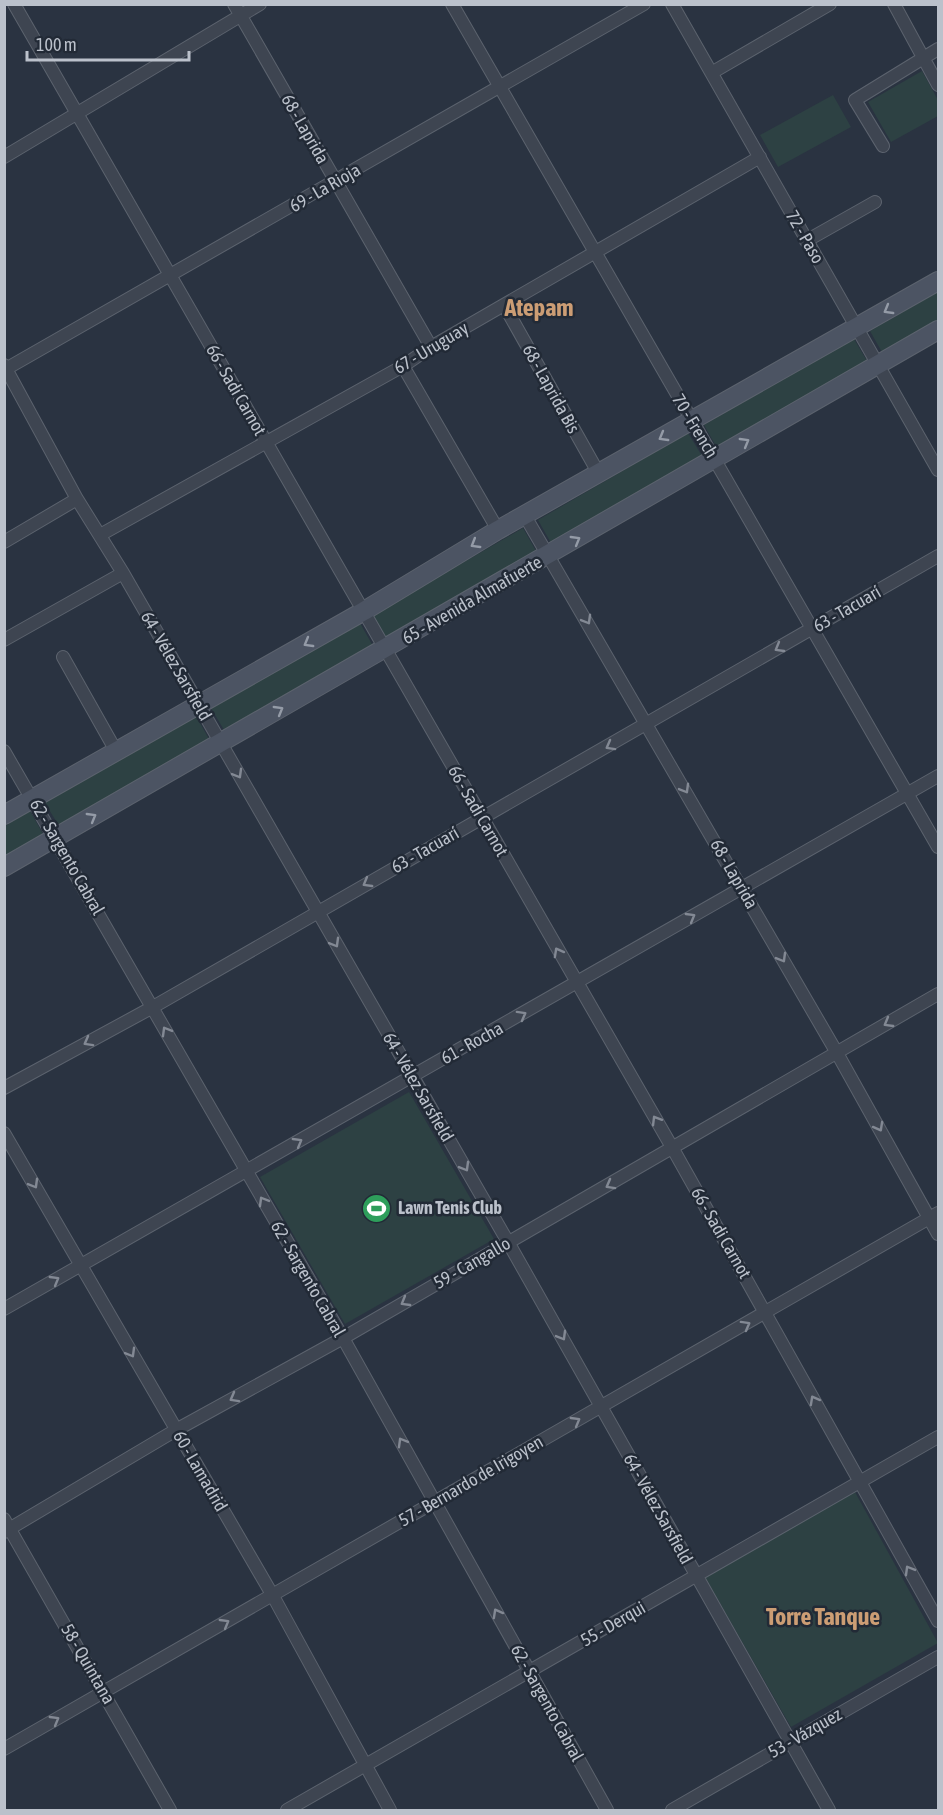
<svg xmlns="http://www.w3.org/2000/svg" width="943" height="1815" viewBox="0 0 943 1815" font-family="'Asap Condensed',sans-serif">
<rect width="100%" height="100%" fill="#2a3341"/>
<path fill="#2d4143" d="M922,71L938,100V116L891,142L868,102Z
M833,95L851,127L778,167L760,135Z
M938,292V322L883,354L870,331Z
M854,339L867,361L717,448L704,425Z
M688,433L702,456L551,543L538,520Z
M523,528L536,551L386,637L372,615Z
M360,623L373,646L224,730L211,708Z
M196,716L209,739L59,826L45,803Z
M30,811L43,834L5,856V826Z
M409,1092L494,1239L345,1324L260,1177Z
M855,1492L938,1643L791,1727L705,1577Z"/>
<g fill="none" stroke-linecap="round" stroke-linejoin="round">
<defs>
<path id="street" d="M14,4L673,1149L938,1621
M234,4L431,347
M452,4L938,847
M672,4L938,470
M894,4L938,85
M713,72L830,4
M883,146L855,100L938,49
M4,157L260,4
M806,241L875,202
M504,305L599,474
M4,365L77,499L123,573L508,1242L829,1810
M403,366L498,530
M4,370L644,4
M525,516L837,1053L938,1234
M100,535L403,366L431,347L760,157
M4,542L77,499
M4,640L123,573
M63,657L116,751
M4,751L343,1338L607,1810
M4,1088L153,1007L938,556
M4,1133L273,1596L390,1810
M4,1309L938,776
M4,1519L170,1810
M4,1532L176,1430L343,1338L938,994
M4,1749L938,1213
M287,1810L938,1437
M672,1810L938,1657"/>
<path id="secondary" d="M4,815L364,611L498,530L938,281
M4,867L938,330"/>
</defs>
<use href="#street" stroke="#5c636e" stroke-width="14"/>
<use href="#secondary" stroke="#5c636e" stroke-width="20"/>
<use href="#street" stroke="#3e4551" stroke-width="12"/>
<use href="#secondary" stroke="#4c5463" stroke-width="18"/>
</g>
<defs><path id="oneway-chevron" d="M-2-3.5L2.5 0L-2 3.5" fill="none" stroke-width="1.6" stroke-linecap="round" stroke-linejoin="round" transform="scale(1.5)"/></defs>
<g stroke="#949ba7">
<use href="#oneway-chevron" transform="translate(888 310) rotate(150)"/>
<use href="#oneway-chevron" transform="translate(663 437) rotate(150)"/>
<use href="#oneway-chevron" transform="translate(745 442) rotate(-30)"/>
<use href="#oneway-chevron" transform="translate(576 540) rotate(-30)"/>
<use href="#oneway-chevron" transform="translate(475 544) rotate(149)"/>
<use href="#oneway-chevron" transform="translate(308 643) rotate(150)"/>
<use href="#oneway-chevron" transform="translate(279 710) rotate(-30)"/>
<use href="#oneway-chevron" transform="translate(92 817) rotate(-30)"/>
</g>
<g stroke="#838994">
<use href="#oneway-chevron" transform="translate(587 620) rotate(60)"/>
<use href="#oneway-chevron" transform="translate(779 648) rotate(150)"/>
<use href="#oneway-chevron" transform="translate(610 746) rotate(151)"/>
<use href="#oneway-chevron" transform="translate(238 774) rotate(60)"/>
<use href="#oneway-chevron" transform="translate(685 789) rotate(60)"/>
<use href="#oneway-chevron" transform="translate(367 883) rotate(150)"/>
<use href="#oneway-chevron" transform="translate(691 917) rotate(-30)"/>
<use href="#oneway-chevron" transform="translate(335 943) rotate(60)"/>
<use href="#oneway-chevron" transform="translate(558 952) rotate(-119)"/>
<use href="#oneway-chevron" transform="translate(782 958) rotate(60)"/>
<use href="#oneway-chevron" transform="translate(522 1015) rotate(-29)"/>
<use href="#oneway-chevron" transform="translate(888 1023) rotate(150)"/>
<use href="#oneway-chevron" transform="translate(166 1031) rotate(-120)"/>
<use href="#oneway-chevron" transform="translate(88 1042) rotate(151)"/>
<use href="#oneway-chevron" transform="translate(656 1120) rotate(-121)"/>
<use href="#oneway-chevron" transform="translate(879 1127) rotate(61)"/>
<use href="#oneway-chevron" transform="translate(298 1142) rotate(-30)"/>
<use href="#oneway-chevron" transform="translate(465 1167) rotate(60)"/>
<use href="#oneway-chevron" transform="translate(34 1184) rotate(60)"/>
<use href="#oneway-chevron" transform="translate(610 1185) rotate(151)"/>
<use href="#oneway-chevron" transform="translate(263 1201) rotate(-120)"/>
<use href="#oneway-chevron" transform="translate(55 1280) rotate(-30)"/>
<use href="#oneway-chevron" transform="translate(405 1302) rotate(150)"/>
<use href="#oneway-chevron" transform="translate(746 1325) rotate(-29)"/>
<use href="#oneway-chevron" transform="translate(562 1336) rotate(60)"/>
<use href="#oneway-chevron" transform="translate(131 1353) rotate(60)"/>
<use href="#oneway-chevron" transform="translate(234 1398) rotate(151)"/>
<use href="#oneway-chevron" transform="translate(814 1400) rotate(-119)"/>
<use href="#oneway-chevron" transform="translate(576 1421) rotate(-30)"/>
<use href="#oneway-chevron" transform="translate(402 1442) rotate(-120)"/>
<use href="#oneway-chevron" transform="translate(909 1570) rotate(-120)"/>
<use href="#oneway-chevron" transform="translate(497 1613) rotate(-119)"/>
<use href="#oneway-chevron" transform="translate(225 1623) rotate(-30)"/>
<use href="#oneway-chevron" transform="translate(55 1720) rotate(-30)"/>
</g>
<defs>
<symbol id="stadium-disc" viewBox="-11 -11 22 22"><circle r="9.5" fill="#2e9e5b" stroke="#222a36"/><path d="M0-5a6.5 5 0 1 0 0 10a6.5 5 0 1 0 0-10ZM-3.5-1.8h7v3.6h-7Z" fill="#fff"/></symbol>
</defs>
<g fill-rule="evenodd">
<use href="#stadium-disc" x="360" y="1192" width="33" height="33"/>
</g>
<g text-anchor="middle" stroke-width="5" stroke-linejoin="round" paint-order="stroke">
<g font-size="18" fill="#bbc1cb" stroke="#222a36">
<text transform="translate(305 129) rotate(60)" y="6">68 - Laprida</text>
<text transform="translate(325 188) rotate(-30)" y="6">69 - La Rioja</text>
<text transform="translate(805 237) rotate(60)" y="6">72 - Paso</text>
<text transform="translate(431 348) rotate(-31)" y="6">67 - Uruguay</text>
<text transform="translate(551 389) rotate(61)" y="6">68 - Laprida Bis</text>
<text transform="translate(236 390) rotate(60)" y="6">66 - Sadi Carnot</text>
<text transform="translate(695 426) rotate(59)" y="6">70 - French</text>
<text transform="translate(472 600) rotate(-30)" y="6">65 - Avenida Almafuerte</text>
<text transform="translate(847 609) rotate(-30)" y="6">63 - Tacuarí</text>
<text transform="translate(176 666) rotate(60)" y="6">64 - Vélez Sarsfield</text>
<text transform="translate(478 811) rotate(60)" y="6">66 - Sadi Carnot</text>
<text transform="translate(425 850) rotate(-30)" y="6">63 - Tacuarí</text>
<text transform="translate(67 857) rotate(60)" y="6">62 - Sargento Cabral</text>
<text transform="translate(734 874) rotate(60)" y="6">68 - Laprida</text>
<text transform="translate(472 1043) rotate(-29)" y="6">61 - Rocha</text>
<text transform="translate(418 1087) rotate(60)" y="6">64 - Vélez Sarsfield</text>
<text transform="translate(721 1233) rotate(60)" y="6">66 - Sadi Carnot</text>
<text transform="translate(472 1263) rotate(-30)" y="6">59 - Cangallo</text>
<text transform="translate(308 1279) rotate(60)" y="6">62 - Sargento Cabral</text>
<text transform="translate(200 1471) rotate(60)" y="6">60 - Lamadrid</text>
<text transform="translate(471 1481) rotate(-30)" y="6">57 - Bernardo de Irigoyen</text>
<text transform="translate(658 1509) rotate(61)" y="6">64 - Vélez Sarsfield</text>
<text transform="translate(613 1624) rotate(-30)" y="6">55 - Derqui</text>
<text transform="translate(88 1664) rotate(60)" y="6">58 - Quintana</text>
<text transform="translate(547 1703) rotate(61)" y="6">62 - Sargento Cabral</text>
<text transform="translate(805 1733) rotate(-30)" y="6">53 - Vázquez</text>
</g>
<g font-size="18" font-weight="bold" fill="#bbc1cb" stroke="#222a36" text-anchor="start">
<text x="398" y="1214">Lawn Tenis Club</text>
</g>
<g font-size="24" font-weight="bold" fill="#cc9d74" stroke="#222a36">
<text x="539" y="316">Atepam</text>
<text x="823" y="1625">Torre Tanque</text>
</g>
</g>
<rect width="943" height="1815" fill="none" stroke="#bbc1cb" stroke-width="12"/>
<path d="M27 51v9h162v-9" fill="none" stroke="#bbc1cb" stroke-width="3"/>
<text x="36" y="51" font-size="18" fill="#bbc1cb" stroke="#222a36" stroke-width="4.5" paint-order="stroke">100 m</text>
</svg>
